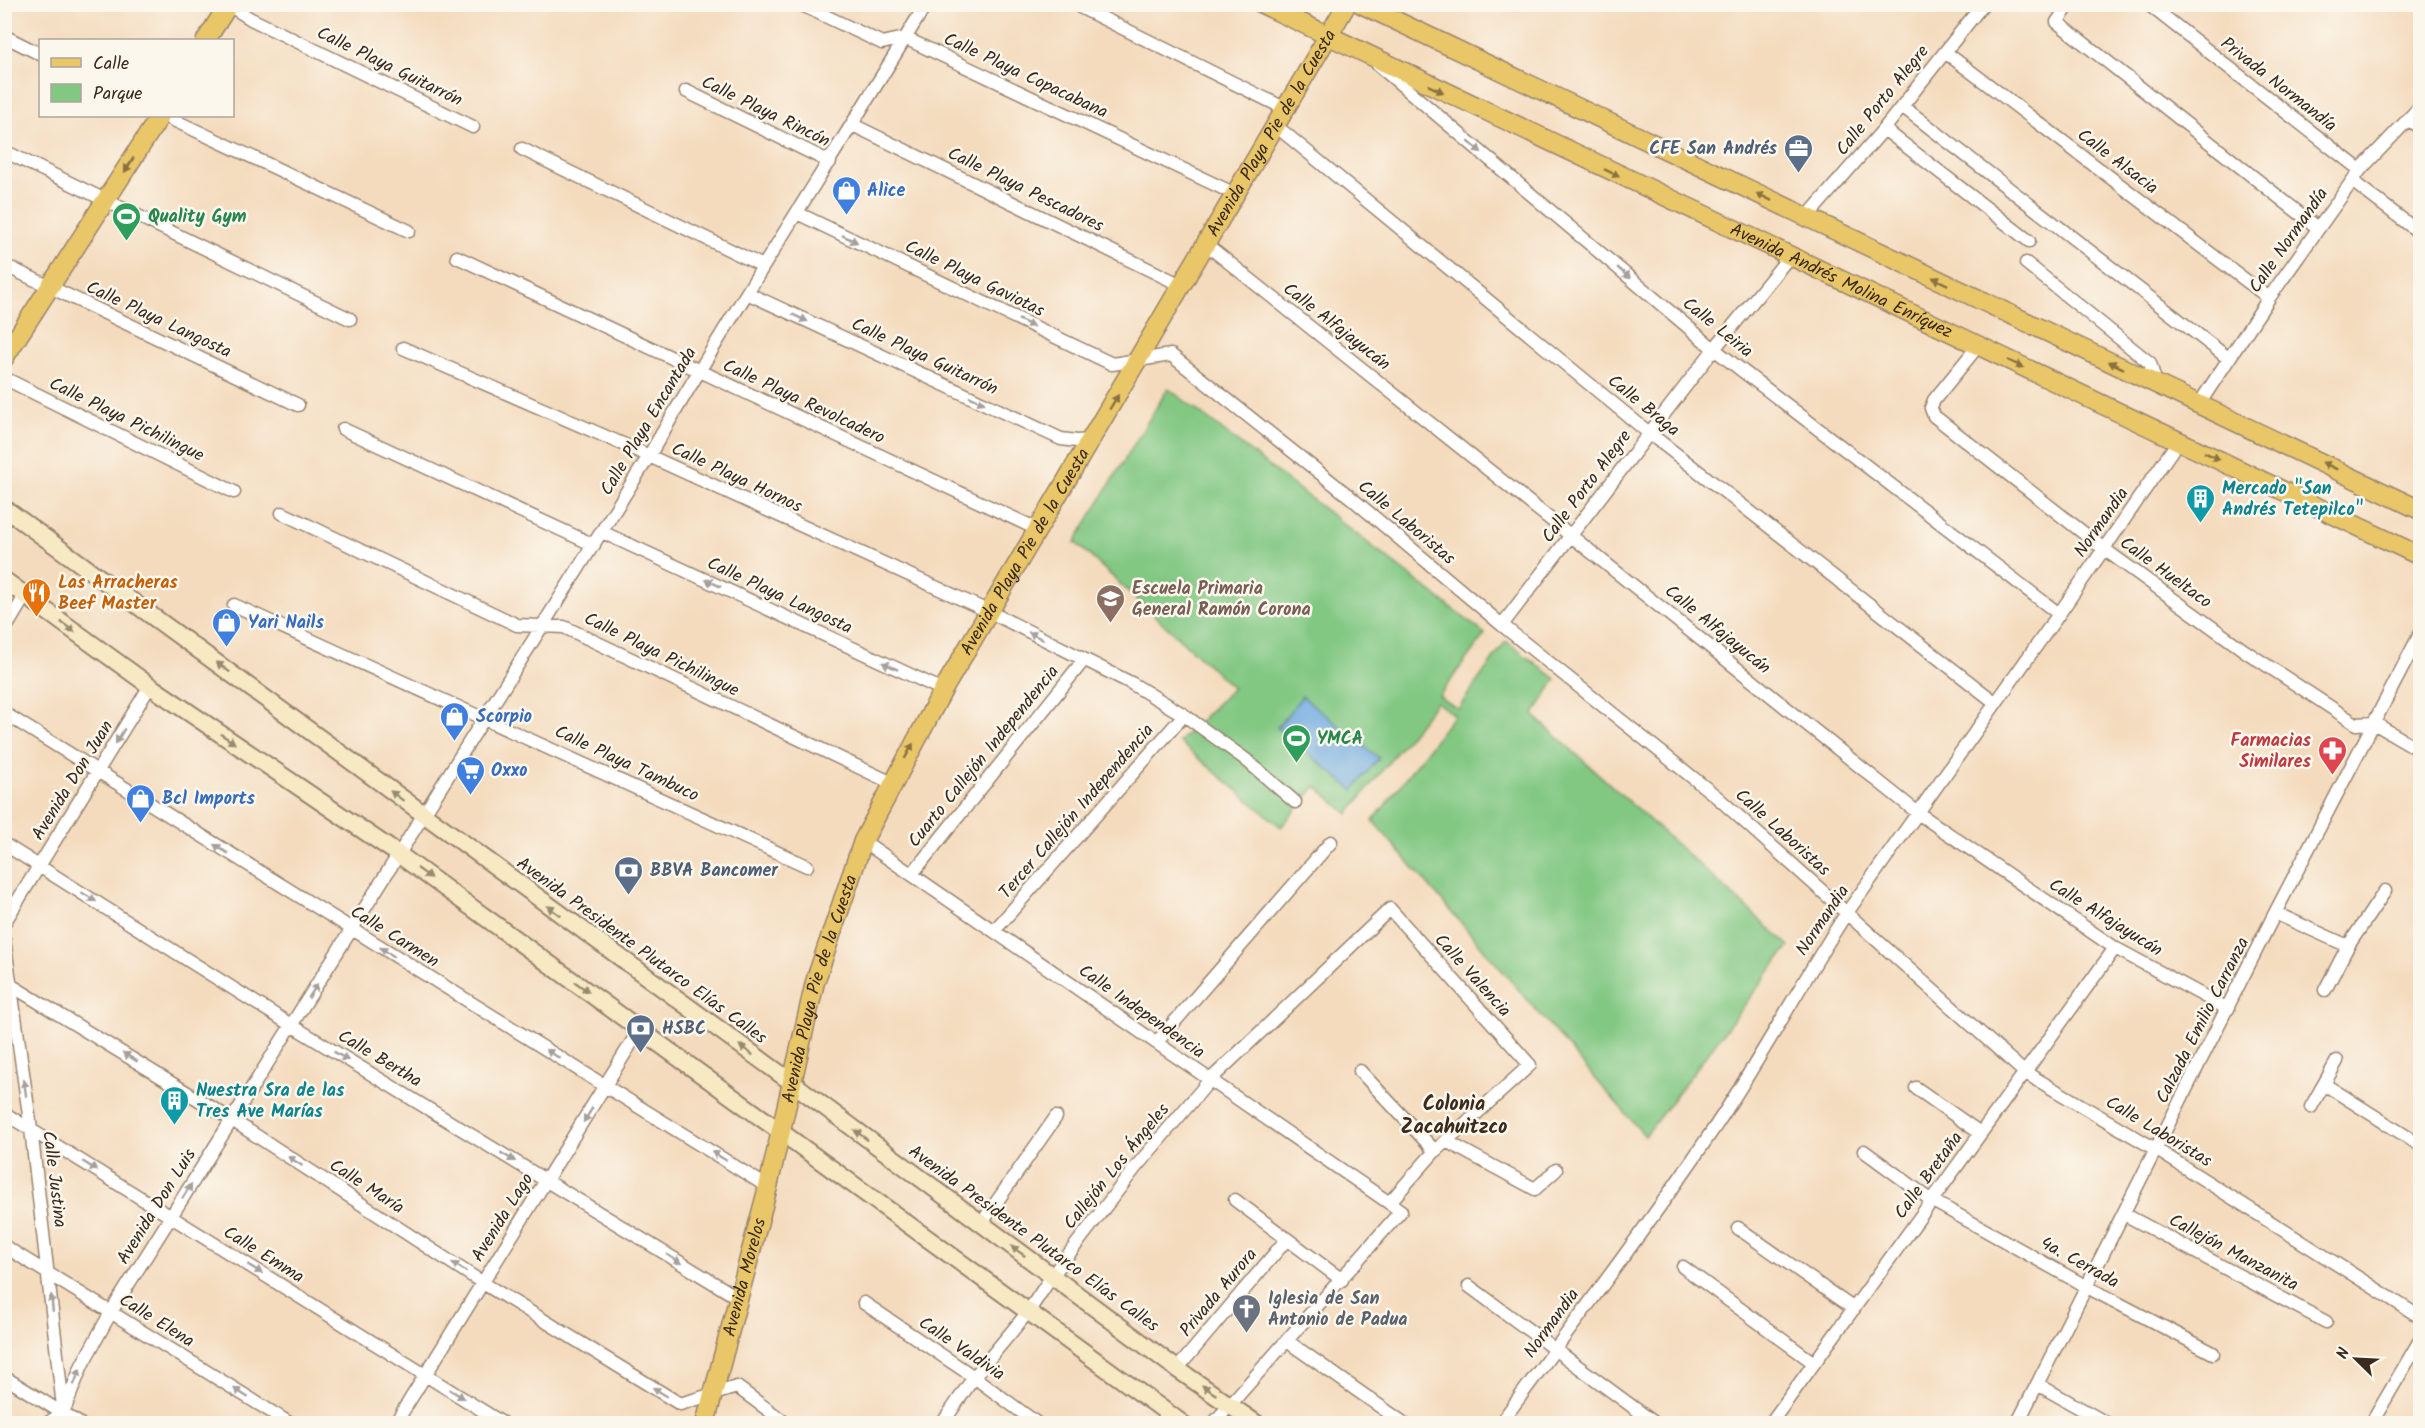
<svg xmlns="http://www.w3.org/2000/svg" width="2425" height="1428" viewBox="0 0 2425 1428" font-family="Kalam,sans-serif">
<rect width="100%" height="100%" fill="#fbf7ec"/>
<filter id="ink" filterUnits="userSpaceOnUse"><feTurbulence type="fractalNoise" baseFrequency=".0167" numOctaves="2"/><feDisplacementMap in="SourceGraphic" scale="12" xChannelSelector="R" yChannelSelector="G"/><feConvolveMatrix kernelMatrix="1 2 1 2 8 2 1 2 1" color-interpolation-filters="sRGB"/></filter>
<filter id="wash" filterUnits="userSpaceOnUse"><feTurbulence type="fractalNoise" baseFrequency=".008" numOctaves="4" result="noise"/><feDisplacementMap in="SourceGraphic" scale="24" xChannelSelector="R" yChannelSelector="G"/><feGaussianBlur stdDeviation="1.35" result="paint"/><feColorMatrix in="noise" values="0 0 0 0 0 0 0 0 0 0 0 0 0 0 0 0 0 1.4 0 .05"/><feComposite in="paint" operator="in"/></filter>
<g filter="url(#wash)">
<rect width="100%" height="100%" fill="#f4dbbe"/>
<path fill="#82c883" stroke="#5e7950" stroke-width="1.5" d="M1168,388L1485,634L1439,696L1458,709L1506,641L1556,679L1533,715L1789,946L1645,1136L1373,821L1454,715L1436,702L1348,814L1316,786L1281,827L1179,742L1233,688L1075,542Z"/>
<path fill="#70aae0" stroke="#566a7f" stroke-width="1.5" d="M1302,696L1379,758L1353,790L1277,728Z"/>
</g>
<g filter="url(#ink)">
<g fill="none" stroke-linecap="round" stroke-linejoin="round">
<defs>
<path id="street" d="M227,4L251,19L473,127
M800,4L882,43L905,38L1235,194
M1074,4L1286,109
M2070,4L2057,22L2318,228
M2148,4L2360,170
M4,36L40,54
M1945,52L2269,298
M1378,65L1714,349L2059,614
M686,91L830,162
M1902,106L2228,358
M165,116L409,231
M2409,120L2420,128
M853,125L1183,286
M1276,126L1649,433L1996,703
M1884,129L2029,241
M522,149L763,266
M4,151L350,319
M2352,181L2420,233
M797,213L1112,364L1171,355L1349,496L1502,625L1717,797L2024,1072L2157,1150L2420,1317
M1807,217L1884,129L1983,4
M1207,245L1918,813L2115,948L2228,1009
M457,257L1039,530
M2026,263L2150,363L2156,384
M4,265L298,405
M747,293L1061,439L1077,441L1091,440
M1978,346L1934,400L1931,408L1934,416L2104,549L2245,651L2356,724L2374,723L2420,750
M403,348L625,445L990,612L1131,683L1184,715L1245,759L1295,802
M4,378L234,492
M2199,404L2269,298L2360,170L2420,107
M343,429L594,545
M282,513L517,625L564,627L892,783
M602,532L943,690
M234,605L807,866
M1502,625L1714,349L1789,257
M4,631L25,596
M4,713L768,1187
M863,841L1401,1211L1213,1424
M4,844L291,1025L740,1299
M912,874L1083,661
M2275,913L2348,946
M4,923L150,686
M994,931L1184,715
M4,939L31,1129L65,1424
M4,981L232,1120L483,1283L680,1404L737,1387L787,1424
M2325,990L2348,946L2385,891
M1157,1042L1331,842
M1360,1071L1435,1151
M2324,1084L2420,1145
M1916,1088L1980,1133
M2311,1107L2337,1061
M4,1113L504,1424
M1446,1141L1535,1189L1556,1170
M1864,1151L1931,1200L2087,1287L2213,1353
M1235,1200L1342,1280
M2124,1214L2326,1322
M981,1224L1056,1117
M1738,1228L1854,1309
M4,1246L291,1424
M1683,1267L1814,1363
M1469,1286L1656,1424
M864,1303L974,1377L1038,1424
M1287,1341L1405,1424
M1177,1369L1287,1239
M4,1377L80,1424
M2037,1384L2108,1424
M46,1424L63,1413L82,1365L111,1312L649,456C737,303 834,156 926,4
M395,1424L640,1029
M942,1424L974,1377L1028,1312L1052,1276L1135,1168L1210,1080L1390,909L1530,1065L1435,1151L1389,1203
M1500,1424C1570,1328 1642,1235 1708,1137C1758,1065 1798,987 1846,914L2059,614L2179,440
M1770,1424L2115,948
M2017,1424L2275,913L2420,634
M2371,1424L2420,1340"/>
<path id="secondary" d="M4,508L794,1084L1177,1369L1257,1424
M4,580L150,686L398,854L1183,1424"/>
<g id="primary">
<path id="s1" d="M1262,4L2420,556"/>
<path d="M1361,4L2420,510"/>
<path d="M206,40L229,4"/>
<path d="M4,358L160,116"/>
<path id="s2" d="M705,1424L768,1187L815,982L863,841L943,690L1347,4"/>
</g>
</defs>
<use href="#street" stroke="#98826e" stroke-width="15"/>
<use href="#secondary" stroke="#98826e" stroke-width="20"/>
<use href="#primary" stroke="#98826e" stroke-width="21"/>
<use href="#street" stroke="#fff" stroke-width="12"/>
<use href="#secondary" stroke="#f6e9c3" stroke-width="16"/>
<use href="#primary" stroke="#e9c769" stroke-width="18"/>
</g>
<defs><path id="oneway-solid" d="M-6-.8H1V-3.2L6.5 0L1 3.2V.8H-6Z" transform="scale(1.5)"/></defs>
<g fill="#897140">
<use href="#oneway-solid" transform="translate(1436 89) rotate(26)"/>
<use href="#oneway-solid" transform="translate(129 165) rotate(122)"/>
<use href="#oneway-solid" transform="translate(1612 173) rotate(26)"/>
<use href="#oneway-solid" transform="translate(1764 197) rotate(-155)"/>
<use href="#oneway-solid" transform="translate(1940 281) rotate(-154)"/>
<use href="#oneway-solid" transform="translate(2016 364) rotate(25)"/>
<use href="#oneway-solid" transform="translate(2116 365) rotate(-154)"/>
<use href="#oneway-solid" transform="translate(1114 402) rotate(-59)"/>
<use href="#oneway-solid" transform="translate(2212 456) rotate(26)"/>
<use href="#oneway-solid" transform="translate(2330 466) rotate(-154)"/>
<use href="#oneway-solid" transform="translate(909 751) rotate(-61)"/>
</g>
<g fill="#a79f9a">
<use href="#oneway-solid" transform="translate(1475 147) rotate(40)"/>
<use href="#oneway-solid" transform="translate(850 239) rotate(26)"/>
<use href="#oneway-solid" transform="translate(1624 273) rotate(40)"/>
<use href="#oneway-solid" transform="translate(800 318) rotate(25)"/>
<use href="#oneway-solid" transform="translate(1026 323) rotate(26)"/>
<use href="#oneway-solid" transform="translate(977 400) rotate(25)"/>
<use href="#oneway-solid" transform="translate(713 583) rotate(-155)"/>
<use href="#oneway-solid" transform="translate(1036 636) rotate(-152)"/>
<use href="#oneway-solid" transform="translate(890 666) rotate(-155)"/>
<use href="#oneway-solid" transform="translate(120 736) rotate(121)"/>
<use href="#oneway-solid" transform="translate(221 849) rotate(-148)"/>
<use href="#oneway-solid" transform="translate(89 897) rotate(32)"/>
<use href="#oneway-solid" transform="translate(387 952) rotate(-148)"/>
<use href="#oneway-solid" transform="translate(313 991) rotate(-58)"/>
<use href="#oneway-solid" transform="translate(553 1054) rotate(-148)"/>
<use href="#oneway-solid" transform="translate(341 1056) rotate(31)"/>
<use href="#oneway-solid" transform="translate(130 1057) rotate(-149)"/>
<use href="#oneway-solid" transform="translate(25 1088) rotate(-98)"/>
<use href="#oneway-solid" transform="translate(588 1115) rotate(122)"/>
<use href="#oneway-solid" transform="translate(719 1156) rotate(-148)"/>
<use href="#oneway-solid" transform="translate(508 1157) rotate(31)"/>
<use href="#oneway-solid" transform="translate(295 1161) rotate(-147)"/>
<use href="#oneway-solid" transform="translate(90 1166) rotate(32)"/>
<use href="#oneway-solid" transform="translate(187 1191) rotate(-58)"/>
<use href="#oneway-solid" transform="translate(674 1259) rotate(32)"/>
<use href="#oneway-solid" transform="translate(459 1267) rotate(-147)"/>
<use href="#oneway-solid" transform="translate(255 1269) rotate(32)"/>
<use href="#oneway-solid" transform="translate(52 1303) rotate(-96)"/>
<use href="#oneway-solid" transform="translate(77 1377) rotate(-68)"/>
<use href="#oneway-solid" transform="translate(660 1392) rotate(-148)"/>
<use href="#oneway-solid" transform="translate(241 1393) rotate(-148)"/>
<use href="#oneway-solid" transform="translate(457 1394) rotate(31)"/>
</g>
<g fill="#988a70">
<use href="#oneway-solid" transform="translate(68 627) rotate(36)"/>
<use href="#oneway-solid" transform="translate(223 667) rotate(-143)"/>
<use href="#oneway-solid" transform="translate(228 739) rotate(34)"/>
<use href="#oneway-solid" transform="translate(397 796) rotate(-143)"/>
<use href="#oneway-solid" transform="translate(424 873) rotate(36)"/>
<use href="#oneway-solid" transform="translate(554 911) rotate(-144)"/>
<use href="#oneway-solid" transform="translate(582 987) rotate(36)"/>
<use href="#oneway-solid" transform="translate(746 1050) rotate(-144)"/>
<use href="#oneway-solid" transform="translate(861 1135) rotate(-143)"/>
<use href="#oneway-solid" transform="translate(1018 1251) rotate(-144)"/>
<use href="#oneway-solid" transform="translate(1209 1390) rotate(-146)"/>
</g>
</g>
<defs>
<symbol id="office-pin" viewBox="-11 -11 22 30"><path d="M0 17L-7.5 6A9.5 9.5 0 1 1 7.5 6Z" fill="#5c6f8a" stroke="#fbf7ec"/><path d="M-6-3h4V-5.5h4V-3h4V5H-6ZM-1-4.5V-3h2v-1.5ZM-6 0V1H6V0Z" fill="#fff"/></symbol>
<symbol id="shop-pin" viewBox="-11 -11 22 30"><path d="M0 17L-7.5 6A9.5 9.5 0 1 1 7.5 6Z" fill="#3f7fe0" stroke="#fbf7ec"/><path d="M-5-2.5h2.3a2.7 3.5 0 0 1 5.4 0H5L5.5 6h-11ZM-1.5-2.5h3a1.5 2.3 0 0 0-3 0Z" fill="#fff"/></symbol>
<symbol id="stadium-pin" viewBox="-11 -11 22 30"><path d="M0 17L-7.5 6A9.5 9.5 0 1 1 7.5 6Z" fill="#2e9e5b" stroke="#fbf7ec"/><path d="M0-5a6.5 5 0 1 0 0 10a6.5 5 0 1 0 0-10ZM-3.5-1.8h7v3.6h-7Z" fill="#fff"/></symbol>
<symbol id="building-pin" viewBox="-11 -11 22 30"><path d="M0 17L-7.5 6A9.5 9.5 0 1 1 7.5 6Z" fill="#0f9aa8" stroke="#fbf7ec"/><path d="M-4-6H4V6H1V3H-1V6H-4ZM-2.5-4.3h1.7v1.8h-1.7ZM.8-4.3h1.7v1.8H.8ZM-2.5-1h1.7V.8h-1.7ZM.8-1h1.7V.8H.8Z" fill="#fff"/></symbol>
<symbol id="restaurant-pin" viewBox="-11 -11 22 30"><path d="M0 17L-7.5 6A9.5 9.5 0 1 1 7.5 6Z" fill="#e8710a" stroke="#fbf7ec"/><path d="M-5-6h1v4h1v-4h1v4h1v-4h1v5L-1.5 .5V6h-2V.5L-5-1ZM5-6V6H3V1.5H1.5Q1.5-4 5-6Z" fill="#fff"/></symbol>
<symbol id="school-pin" viewBox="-11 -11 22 30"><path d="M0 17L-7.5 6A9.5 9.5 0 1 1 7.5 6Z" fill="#8d6e63" stroke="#fbf7ec"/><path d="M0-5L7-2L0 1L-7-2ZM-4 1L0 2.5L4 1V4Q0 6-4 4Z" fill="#fff"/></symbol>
<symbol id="pharmacy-pin" viewBox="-11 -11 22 30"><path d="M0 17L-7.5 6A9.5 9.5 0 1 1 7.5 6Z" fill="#e0444e" stroke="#fbf7ec"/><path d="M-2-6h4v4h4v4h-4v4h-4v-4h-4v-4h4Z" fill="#fff"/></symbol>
<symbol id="supermarket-pin" viewBox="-11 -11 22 30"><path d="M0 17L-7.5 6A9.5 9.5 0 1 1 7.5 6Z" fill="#3f7fe0" stroke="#fbf7ec"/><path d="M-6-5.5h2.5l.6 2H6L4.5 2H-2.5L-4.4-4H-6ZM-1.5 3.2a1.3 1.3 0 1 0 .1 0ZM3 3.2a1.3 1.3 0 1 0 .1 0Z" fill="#fff"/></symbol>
<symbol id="bank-pin" viewBox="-11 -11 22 30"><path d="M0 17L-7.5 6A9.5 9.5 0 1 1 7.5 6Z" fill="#5c6f8a" stroke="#fbf7ec"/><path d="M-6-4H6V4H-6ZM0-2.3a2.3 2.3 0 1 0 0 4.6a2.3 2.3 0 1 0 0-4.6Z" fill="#fff"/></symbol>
<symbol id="church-pin" viewBox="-11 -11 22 30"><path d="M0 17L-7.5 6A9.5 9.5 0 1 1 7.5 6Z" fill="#6b7280" stroke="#fbf7ec"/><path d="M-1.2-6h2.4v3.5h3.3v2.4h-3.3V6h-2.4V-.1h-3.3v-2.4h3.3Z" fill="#fff"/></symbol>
</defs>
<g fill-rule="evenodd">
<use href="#office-pin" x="1782" y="132" width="33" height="45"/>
<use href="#shop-pin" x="830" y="174" width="33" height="45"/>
<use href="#stadium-pin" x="110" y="200" width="33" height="45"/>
<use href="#building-pin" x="2184" y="482" width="33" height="45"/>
<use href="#restaurant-pin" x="20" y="576" width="33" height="45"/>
<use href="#school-pin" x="1094" y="582" width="33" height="45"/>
<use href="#shop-pin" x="210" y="606" width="33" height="45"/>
<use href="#shop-pin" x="438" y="700" width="33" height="45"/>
<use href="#stadium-pin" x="1280" y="722" width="33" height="45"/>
<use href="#pharmacy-pin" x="2316" y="734" width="33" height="45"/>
<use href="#supermarket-pin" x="454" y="754" width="33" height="45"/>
<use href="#shop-pin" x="124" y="782" width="33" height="45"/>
<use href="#bank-pin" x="612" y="854" width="33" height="45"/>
<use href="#bank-pin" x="624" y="1012" width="33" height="45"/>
<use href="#building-pin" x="158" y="1084" width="33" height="45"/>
<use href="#church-pin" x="1230" y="1292" width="33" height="45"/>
</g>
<g text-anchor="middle" stroke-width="5" stroke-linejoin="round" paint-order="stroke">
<g font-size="18" fill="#3b2a1e" stroke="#fbf7ec">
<text transform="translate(390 66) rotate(26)" y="6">Calle Playa Guitarrón</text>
<text transform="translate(1026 75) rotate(25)" y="6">Calle Playa Copacabana</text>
<text transform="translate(2279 84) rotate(38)" y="6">Privada Normandía</text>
<text transform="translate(1882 100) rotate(-51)" y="6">Calle Porto Alegre</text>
<text transform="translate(766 111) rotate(26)" y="6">Calle Playa Rincón</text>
<text dy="6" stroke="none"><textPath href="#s2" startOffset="1422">Avenida Playa Pie de la Cuesta</textPath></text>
<text transform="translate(2118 161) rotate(37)" y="6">Calle Alsacia</text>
<text transform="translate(1026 189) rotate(26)" y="6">Calle Playa Pescadores</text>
<text transform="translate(2288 240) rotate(-55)" y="6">Calle Normandía</text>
<text transform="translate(975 278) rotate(26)" y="6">Calle Playa Gaviotas</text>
<text dy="6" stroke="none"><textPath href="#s1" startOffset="642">Avenida Andrés Molina Enríquez</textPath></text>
<text transform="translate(159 319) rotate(25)" y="6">Calle Playa Langosta</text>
<text transform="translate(1337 326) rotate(38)" y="6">Calle Alfajayucán</text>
<text transform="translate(1718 327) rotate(39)" y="6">Calle Leiria</text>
<text transform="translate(925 356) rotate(25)" y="6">Calle Playa Guitarrón</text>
<text transform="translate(804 401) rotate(25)" y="6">Calle Playa Revolcadero</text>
<text transform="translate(1644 405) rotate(39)" y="6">Calle Braga</text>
<text transform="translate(127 419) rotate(26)" y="6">Calle Playa Pichilingue</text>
<text transform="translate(648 421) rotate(-59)" y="6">Calle Playa Encantada</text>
<text transform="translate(737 477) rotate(25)" y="6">Calle Playa Hornos</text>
<text transform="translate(1586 486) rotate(-53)" y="6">Calle Porto Alegre</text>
<text transform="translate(1407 522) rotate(40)" y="6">Calle Laboristas</text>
<text transform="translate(2101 522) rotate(-55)" y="6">Normandia</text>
<text dy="6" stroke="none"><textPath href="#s2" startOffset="936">Avenida Playa Pie de la Cuesta</textPath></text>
<text transform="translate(2166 572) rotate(36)" y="6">Calle Hueltaco</text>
<text transform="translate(780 595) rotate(25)" y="6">Calle Playa Langosta</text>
<text transform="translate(1718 629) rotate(39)" y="6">Calle Alfajayucán</text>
<text transform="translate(662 654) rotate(26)" y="6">Calle Playa Pichilingue</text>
<text transform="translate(983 756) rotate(-51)" y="6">Cuarto Callejón Independencia</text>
<text transform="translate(627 763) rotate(25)" y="6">Calle Playa Tambuco</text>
<text transform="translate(72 780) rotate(-58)" y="6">Avenida Don Juan</text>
<text transform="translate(1076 811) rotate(-49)" y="6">Tercer Callejón Independencia</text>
<text transform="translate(1783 832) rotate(42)" y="6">Calle Laboristas</text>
<text transform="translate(2106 917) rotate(32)" y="6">Calle Alfajayucán</text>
<text transform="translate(1822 920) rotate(-56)" y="6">Normandia</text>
<text transform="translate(395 936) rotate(32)" y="6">Calle Carmen</text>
<text transform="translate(642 950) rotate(36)" y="6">Avenida Presidente Plutarco Elías Calles</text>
<text transform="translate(1473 975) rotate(48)" y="6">Calle Valencia</text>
<text dy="6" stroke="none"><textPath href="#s2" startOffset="450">Avenida Playa Pie de la Cuesta</textPath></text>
<text transform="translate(1142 1011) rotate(35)" y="6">Calle Independencia</text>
<text transform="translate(2202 1020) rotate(-63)" y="6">Calzada Emilio Carranza</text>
<text transform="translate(380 1058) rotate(31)" y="6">Calle Bertha</text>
<text transform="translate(2159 1131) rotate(31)" y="6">Calle Laboristas</text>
<text transform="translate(1116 1166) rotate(-51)" y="6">Callejón Los Ángeles</text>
<text transform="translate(1928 1175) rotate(-54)" y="6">Calle Bretaña</text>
<text transform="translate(55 1179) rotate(83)" y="6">Calle Justina</text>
<text transform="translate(367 1186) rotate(33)" y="6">Calle María</text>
<text transform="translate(156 1206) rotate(-58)" y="6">Avenida Don Luis</text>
<text transform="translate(502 1217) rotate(-58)" y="6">Avenida Lago</text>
<text transform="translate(1034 1238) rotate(36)" y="6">Avenida Presidente Plutarco Elías Calles</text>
<text transform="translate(2234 1252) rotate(28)" y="6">Callejón Manzanita</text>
<text transform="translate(264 1254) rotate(32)" y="6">Calle Emma</text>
<text transform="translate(2080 1262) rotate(29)" y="6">4a. Cerrada</text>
<text dy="6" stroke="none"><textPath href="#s2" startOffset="152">Avenida Morelos</textPath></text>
<text transform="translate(1218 1292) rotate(-50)" y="6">Privada Aurora</text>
<text transform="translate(157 1320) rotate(32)" y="6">Calle Elena</text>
<text transform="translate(1551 1323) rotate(-54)" y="6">Normandia</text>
<text transform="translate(962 1348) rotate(34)" y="6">Calle Valdivia</text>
</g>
<g font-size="18" font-weight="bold" fill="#4e5e75" stroke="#fbf7ec" text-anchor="start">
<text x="1777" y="154" text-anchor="end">CFE San Andrés</text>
<text x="650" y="876">BBVA Bancomer</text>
<text x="662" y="1034">HSBC</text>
</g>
<g font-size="18" font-weight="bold" fill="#366cbe" stroke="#fbf7ec" text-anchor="start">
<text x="867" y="196">Alice</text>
<text x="248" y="628">Yari Nails</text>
<text x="476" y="722">Scorpio</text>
<text x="491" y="776">Oxxo</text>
<text x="162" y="804">Bcl Imports</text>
</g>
<g font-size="18" font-weight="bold" fill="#27864d" stroke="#fbf7ec" text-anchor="start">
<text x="148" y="222">Quality Gym</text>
<text x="1317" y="744">YMCA</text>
</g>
<g font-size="18" font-weight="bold" fill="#0d838f" stroke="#fbf7ec" text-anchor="start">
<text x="2222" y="494">Mercado "San<tspan x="2222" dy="21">Andrés Tetepilco"</tspan></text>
<text x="196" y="1096">Nuestra Sra de las<tspan x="196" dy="21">Tres Ave Marías</tspan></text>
</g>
<g font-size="18" font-weight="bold" fill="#c56008" stroke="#fbf7ec" text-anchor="start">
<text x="58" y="588">Las Arracheras<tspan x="58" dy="21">Beef Master</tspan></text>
</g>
<g font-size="18" font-weight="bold" fill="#785e54" stroke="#fbf7ec" text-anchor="start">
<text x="1132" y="594">Escuela Primaria<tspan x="1132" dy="21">General Ramón Corona</tspan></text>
</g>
<g font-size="18" font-weight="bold" fill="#be3a42" stroke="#fbf7ec" text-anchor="end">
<text x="2311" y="746">Farmacias<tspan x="2311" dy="21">Similares</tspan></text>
</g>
<g font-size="18" font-weight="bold" fill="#5b616d" stroke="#fbf7ec" text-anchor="start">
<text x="1268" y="1304">Iglesia de San<tspan x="1268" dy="21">Antonio de Padua</tspan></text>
</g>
<g font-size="20" font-weight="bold" fill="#3b2a1e" stroke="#fbf7ec">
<text x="1454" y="1110">Colonia<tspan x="1454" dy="23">Zacahuitzco</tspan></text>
</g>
</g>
<rect width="2425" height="1428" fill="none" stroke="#fbf7ec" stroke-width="24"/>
<rect x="39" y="39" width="195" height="78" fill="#fbf7ec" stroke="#aea59a" stroke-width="1.5"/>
<rect x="51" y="58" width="30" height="9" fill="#e9c769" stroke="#aea59a" stroke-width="1.5"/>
<text x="93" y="69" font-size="18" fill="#3b2a1e">Calle</text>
<rect x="51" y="84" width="30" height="18" fill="#82c883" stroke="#aea59a" stroke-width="1.5"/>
<text x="93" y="99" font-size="18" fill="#3b2a1e">Parque</text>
<g transform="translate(2356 1359) rotate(294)" stroke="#fbf7ec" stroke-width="4.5" paint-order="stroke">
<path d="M0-4.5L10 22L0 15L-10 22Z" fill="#3b2a1e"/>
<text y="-9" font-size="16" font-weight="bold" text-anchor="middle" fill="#3b2a1e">N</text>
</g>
</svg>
